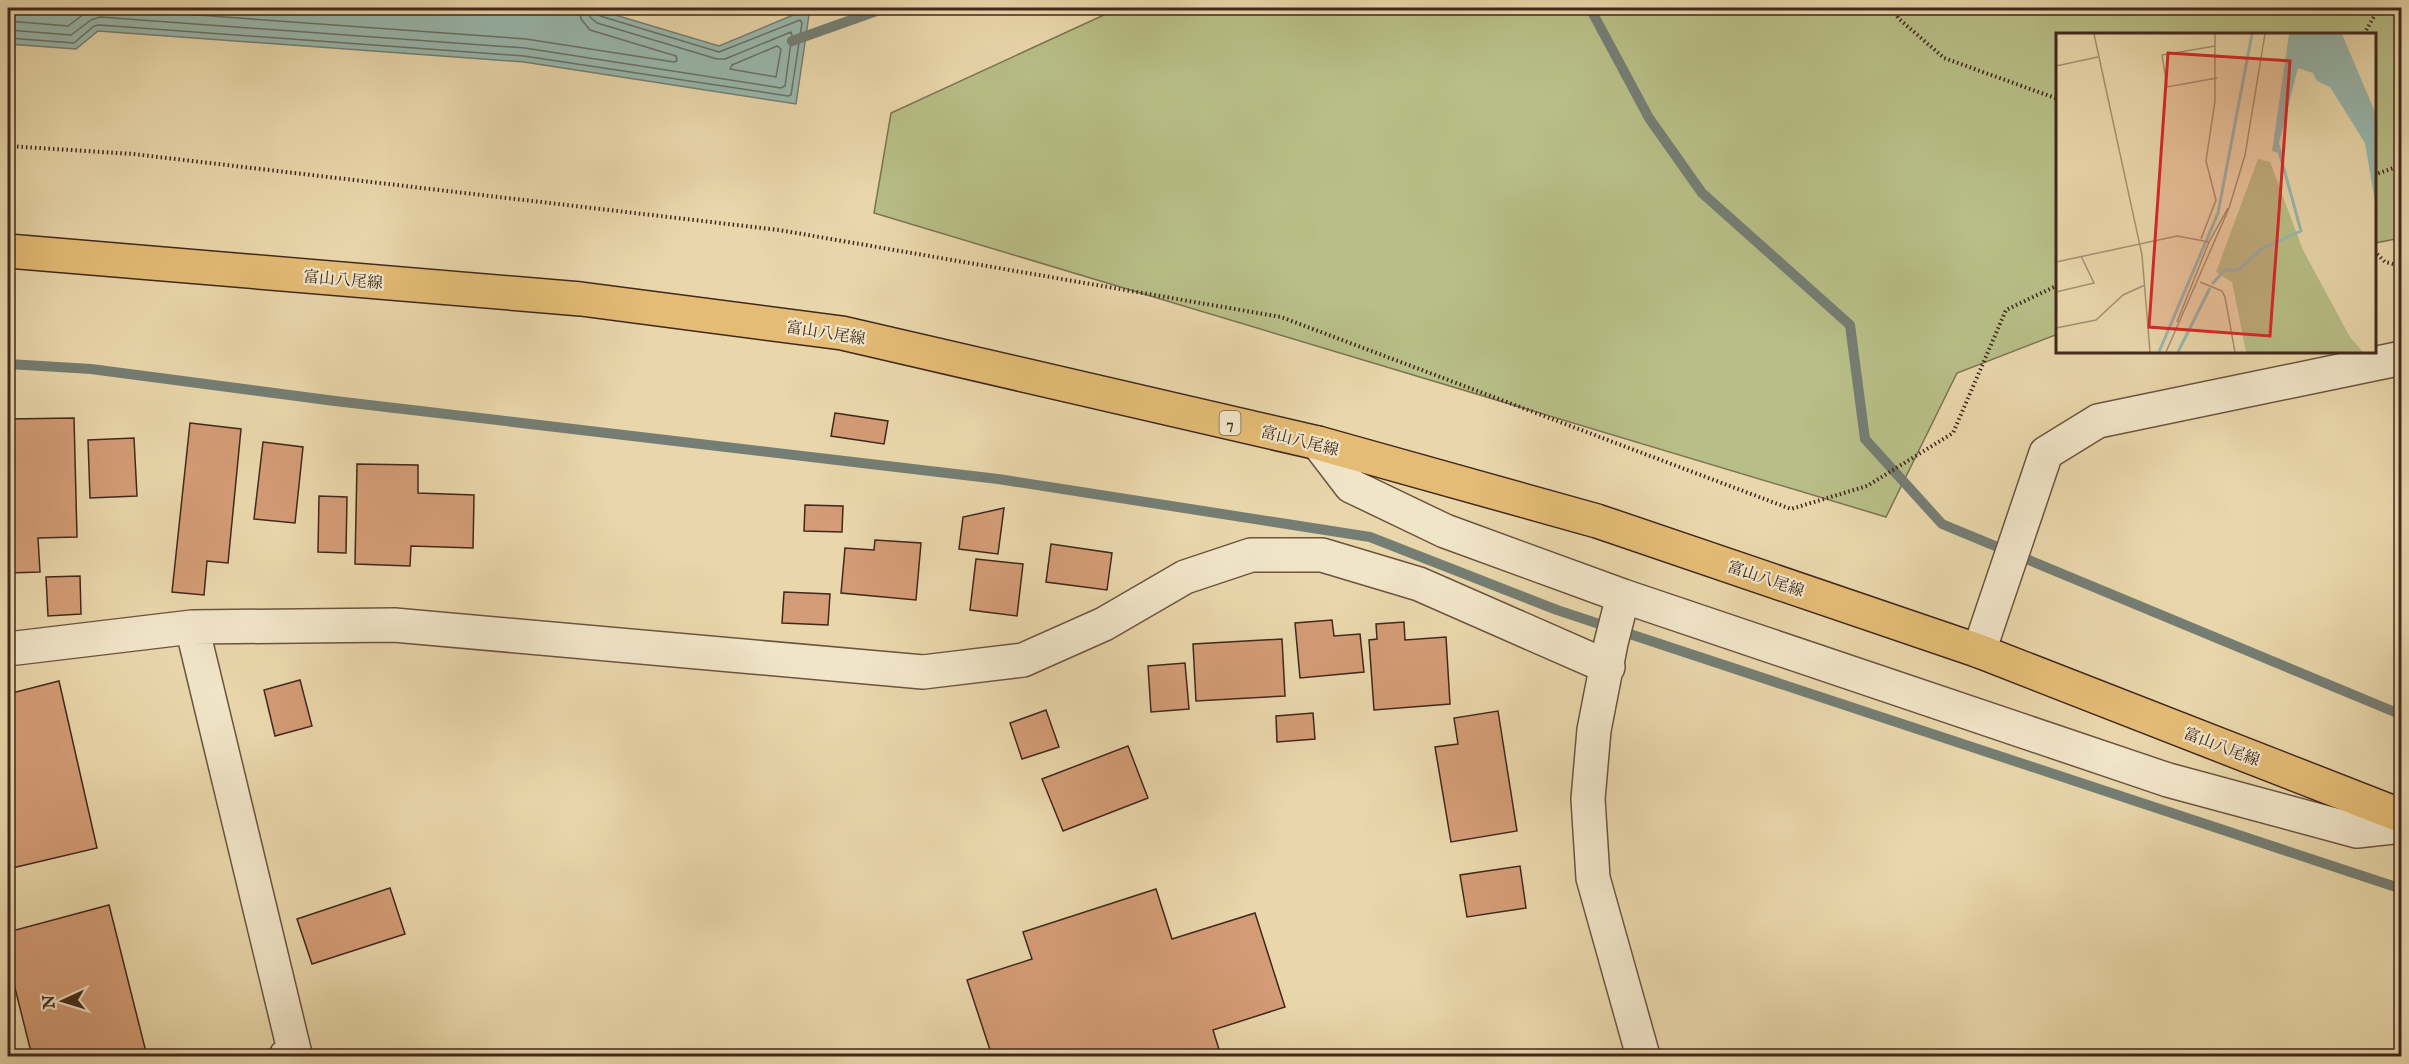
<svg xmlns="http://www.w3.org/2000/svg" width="2409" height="1064" viewBox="0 0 2409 1064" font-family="'IM FELL English','Noto Serif JP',serif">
<rect width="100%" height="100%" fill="#e9d7ab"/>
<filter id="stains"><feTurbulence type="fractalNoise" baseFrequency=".00333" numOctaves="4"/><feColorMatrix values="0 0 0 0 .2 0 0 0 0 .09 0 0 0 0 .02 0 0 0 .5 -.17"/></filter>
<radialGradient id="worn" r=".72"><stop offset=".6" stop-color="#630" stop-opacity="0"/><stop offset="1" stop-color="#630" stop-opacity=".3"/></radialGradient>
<path fill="#b8be87" stroke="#7c7352" stroke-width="1.5" d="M1119,8H2401V238L2375,243L2374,34H2058V334L1957,373L1886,517L874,213L891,113Z"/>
<path fill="#98b8ae" stroke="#757e74" stroke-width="1.5" d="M8,8H592L719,46L810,8L796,104L524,62L98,31L76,49L8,44Z"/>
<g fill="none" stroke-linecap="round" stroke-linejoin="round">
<path stroke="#6c7065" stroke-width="1.5" d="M8,21L68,26L88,11L100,8L526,39L674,62L677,61L676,56L590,30L581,19L579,8
M8,30L71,35L91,20L100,17L525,48L781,88L785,86L792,35L791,32L725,59H717L597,23L590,17L588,8
M8,38L74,43L94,26L99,25L524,56L788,96L791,95L802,23L800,20L719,52L600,16L596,13L595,8
M777,46L781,49L776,77L730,69L732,65Z"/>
<path stroke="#757e74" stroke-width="10" d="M1590,8L1649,118L1702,193L1850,325L1865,439L1942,524L2402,715
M792,41L885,8
M8,364L91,369L335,401L998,479L1370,537L1557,610L2402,889"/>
</g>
<path fill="#d49c76" stroke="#41281c" stroke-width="1.5" d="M835,413L888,421L884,444L831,436Z
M74,418L77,537L38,538L40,572L8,573V419Z
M190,423L241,429L228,563L207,561L204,595L172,592Z
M134,438L137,496L90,498L88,440Z
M263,442L303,447L295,523L254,519Z
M357,464L418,465V493L474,495L473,548L411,546L410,566L355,564Z
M319,496L347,497L346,553L318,552Z
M805,505L843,506L842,532L804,531Z
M1004,508L998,554L959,549L963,517Z
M875,540L921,543L916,600L841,593L845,548L874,550Z
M1051,544L1112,553L1107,590L1046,582Z
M976,559L1023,564L1017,616L970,610Z
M80,576L81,614L48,616L46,577Z
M784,592L830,594L828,625L782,623Z
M1332,620L1334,636L1360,634L1364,672L1300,678L1295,623Z
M1404,622L1405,640L1446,637L1450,704L1374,710L1369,640L1377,639L1376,624Z
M1282,639L1285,696L1196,701L1193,644Z
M1185,663L1189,709L1151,712L1148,666Z
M300,680L312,726L275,736L264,690Z
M59,681L97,848L8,869V694Z
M1046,710L1059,747L1022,759L1010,723Z
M1498,711L1517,831L1451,842L1435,747L1458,744L1454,718Z
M1313,713L1315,739L1277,742L1276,716Z
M1128,746L1148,798L1063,831L1042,779Z
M1520,866L1526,908L1467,917L1460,875Z
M390,888L405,934L312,964L297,919Z
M1156,889L1172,939L1255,913L1285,1007L1213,1030L1221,1056H992L967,980L1032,959L1023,932Z
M109,905L147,1056H32L8,960V932Z"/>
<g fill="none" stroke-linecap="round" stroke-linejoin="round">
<defs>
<path id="minor" d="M1318,443L1351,486L1445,531L1623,596L1611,643L1594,730L1588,799L1593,878L1643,1056
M1623,596L2168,780L2357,831L2402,826
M192,627L295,1054L286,1056
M8,649L192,627L394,625L923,672L1023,660L1104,624L1185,577L1251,555H1322L1419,584L1608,667
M1979,651L2046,453L2098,421L2402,358"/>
<path id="major" d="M8,251L581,299L842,333L1318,443L1597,521L1979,651L2402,816"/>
</defs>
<use href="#minor" stroke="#6b5440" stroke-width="36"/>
<use href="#major" stroke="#41281c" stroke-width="36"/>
<path stroke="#41281c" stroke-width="4" stroke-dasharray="1.5 3" stroke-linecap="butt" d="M1894,8L1898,18L1944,58L2058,99
M2364,34L2379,8
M8,146L133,154L779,230L1281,317L1791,509L1867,486L1953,433L2006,310L2058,285
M2374,175L2402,165
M2374,251L2385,262L2402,266"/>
<use href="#minor" stroke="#f1e5c8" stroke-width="33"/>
<use href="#major" stroke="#e4bc76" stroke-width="33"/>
</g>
<g text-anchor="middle" stroke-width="4.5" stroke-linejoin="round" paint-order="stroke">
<rect fill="#f1e5c8" stroke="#766150" stroke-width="1.5" x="1219.5" y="411" width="21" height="24" rx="4.5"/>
<g font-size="15" font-weight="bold" fill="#41281c">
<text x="1230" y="428">7</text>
</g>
<g font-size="16" fill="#41281c" stroke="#f1e5c8">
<text transform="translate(343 279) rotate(5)" y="6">富山八尾線</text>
<text transform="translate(826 332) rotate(9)" y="6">富山八尾線</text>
<text transform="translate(1300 440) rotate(14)" y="6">富山八尾線</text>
<text transform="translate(1766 578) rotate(19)" y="6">富山八尾線</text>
<text transform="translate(2222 746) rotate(21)" y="6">富山八尾線</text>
</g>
</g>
<g transform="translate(2056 33)">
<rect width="320" height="320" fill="#e9d7ab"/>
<path d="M202,126L214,129L247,217L294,304L307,319H190L176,249L160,239Z" fill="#b8be87"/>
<path d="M233,1H286L319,79V169L309,110L274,54L261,48L257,40L242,35L223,110L226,121L216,118Z" fill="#98b8ae"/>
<path fill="none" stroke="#98b8ae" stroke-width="3" d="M156,251L169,237H182L207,215L245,198L223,118M103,319L162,180L196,1M122,319L154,255"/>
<path fill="none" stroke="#a69172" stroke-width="1.5" d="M38,1L86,222L94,319M159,13L106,22L111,54L161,45M0,33L42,24M145,206L160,167L150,128L159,68V1M0,229L121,203L153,209L172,175M144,249L166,258L169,264L179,319M0,259L38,250L25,223M121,289L153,209M0,295L40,287L67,262L89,252M110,319L173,175L189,122L209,1"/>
<path fill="#d62828" fill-opacity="0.15" stroke="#d62828" stroke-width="3" d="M112,20L234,28L214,303L93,294Z"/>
<rect width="320" height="320" fill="none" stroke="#41281c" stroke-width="3"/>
</g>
<rect width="2409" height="1064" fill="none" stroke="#e9d7ab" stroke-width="30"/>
<rect x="9" y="9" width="2391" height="1046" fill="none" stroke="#41281c" stroke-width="3"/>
<rect x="15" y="15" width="2379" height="1034" fill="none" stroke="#41281c" stroke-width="1.5"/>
<g transform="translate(63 1001) rotate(266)" stroke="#f1e5c8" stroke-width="4.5" paint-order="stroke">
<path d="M0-4.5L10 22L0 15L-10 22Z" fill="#41281c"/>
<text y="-9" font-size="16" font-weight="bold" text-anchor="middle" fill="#41281c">N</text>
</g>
<rect width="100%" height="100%" filter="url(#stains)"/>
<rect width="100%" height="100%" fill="url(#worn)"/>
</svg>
